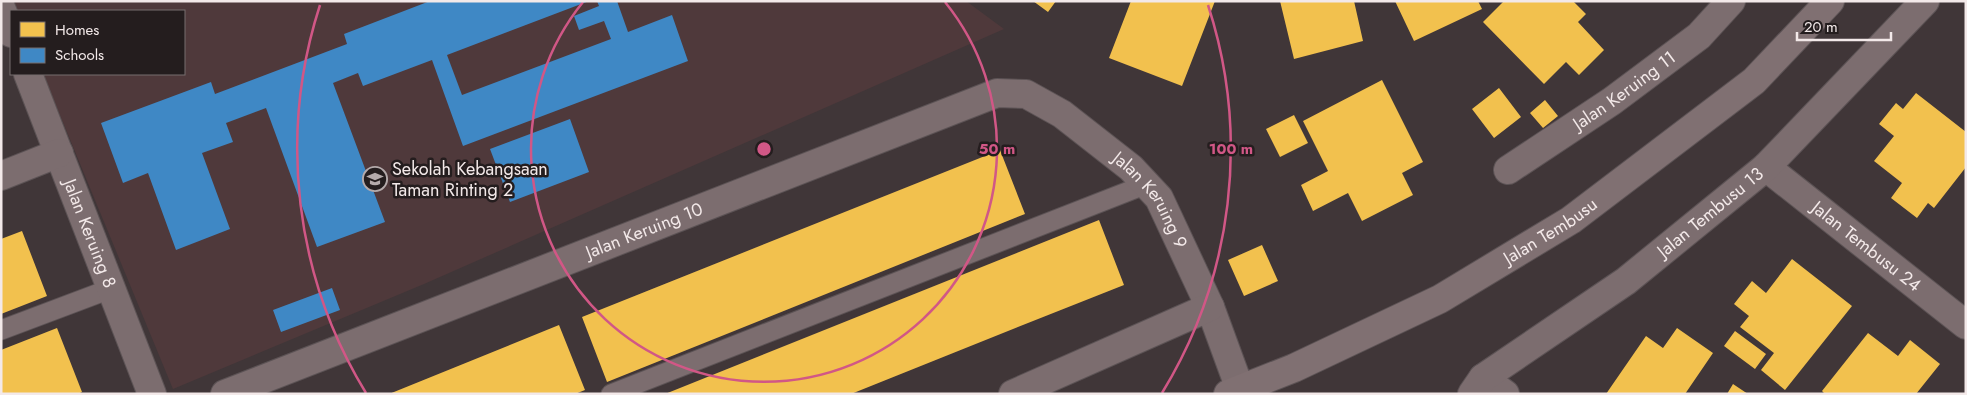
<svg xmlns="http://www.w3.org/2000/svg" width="1967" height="395" viewBox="0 0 1967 395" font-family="Jost,sans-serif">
<rect width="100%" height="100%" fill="#403638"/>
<path fill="#4f393b" d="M13,1H966L1004,29L424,284L173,389L43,74H184V11H17Z"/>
<path fill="#f2c14e" d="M1033,1H1056L1048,12Z
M1131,1H1215L1182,86L1109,58Z
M1280,1H1354L1363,41L1294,59Z
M1395,1H1478L1482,9L1414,41Z
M1504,1H1573L1586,14L1578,22L1604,50L1579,75L1566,62L1544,84L1483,22Z
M1382,80L1423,162L1402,173L1413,195L1362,221L1348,193L1313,211L1301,185L1328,171L1303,121Z
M1499,88L1521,117L1494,138L1472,109Z
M1916,93L1966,132V167L1934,208L1928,203L1917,218L1891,198L1902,183L1874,161L1894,136L1879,124L1896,103L1903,109Z
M1545,100L1558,116L1543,128L1530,113Z
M1294,115L1308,143L1280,157L1266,129Z
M1000,150L1025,214L607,382L582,317Z
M1099,220L1124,285L1028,323L851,394H665Z
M22,231L47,296L1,314V239Z
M1262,245L1278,281L1244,296L1228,260Z
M1792,259L1852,306L1785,390L1761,370L1774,353L1740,327L1749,316L1734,304L1752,281L1766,293Z
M559,325L585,390L575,394H389Z
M57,328L82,392L78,394H1V350Z
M1677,328L1713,353L1685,394H1606L1646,336L1663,348Z
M1735,331L1766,354L1755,369L1724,346Z
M1868,333L1898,356L1910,340L1940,364L1916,394H1825L1822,391Z
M1733,384L1748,394H1727Z"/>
<path fill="#3f88c5" d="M430,1H589L447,55L462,95L611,39L604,21L579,30L574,16L599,6L597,1H617L628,32L672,15L688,61L463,146L432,60L363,86L358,73L333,83L385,222L317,247L266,108L226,123L233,142L202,153L230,229L176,250L148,173L123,183L101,123L211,82L215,94L347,44L344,34Z
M570,119L589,172L510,202L490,149Z
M332,288L340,310L281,332L273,310Z"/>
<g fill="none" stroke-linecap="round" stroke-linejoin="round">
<defs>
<path id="lane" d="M1,330L110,289
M611,394L1147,184"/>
<g id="street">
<path d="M1,8L11,33"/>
<path id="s1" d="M28,74L152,394"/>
<path id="s2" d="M1766,167L1966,325"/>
<path id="s3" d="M1508,170L1612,101L1699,36L1731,1"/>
<path d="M1,176L59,153"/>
<path d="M1483,378L1505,394"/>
<path id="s4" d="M225,394L997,93L1026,94L1062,114L1131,168L1159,198L1210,307L1240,389"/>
<path d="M1013,394L1210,307"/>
<path id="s5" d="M1472,394L1483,378L1626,281L1766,167L1925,1"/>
</g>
<g id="secondary">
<path id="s6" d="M1228,394L1294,368L1440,299L1571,220L1754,81L1830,1"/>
</g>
</defs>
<use href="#lane" stroke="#5c5355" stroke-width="21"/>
<use href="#street" stroke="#5c5355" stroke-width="30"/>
<use href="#secondary" stroke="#5c5355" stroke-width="30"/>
<use href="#lane" stroke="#7c6d6f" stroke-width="19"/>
<use href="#street" stroke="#7c6d6f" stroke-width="28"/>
<use href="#secondary" stroke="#807072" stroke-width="28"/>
</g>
<g fill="none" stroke="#d15786" stroke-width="2.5">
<path d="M945 2A233 233 0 1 1 583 2"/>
<path d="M366 393A467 467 0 0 1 320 5M1208 5A467 467 0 0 1 1162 393"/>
</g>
<defs>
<symbol id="school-ring" viewBox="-11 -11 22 22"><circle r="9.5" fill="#241d1e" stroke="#b4aaab" stroke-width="1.5"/><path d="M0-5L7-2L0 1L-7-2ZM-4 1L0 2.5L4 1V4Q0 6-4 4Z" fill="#b4aaab"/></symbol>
</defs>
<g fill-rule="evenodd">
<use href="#school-ring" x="361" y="165" width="28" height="28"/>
</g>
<g text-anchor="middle" stroke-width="5" stroke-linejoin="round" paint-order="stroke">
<g font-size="18" fill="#f3e9e9" stroke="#241d1e">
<text dy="6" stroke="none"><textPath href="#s3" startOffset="141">Jalan Keruing 11</textPath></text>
<text dy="6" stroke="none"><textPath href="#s4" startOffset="1024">Jalan Keruing 9</textPath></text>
<text dy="6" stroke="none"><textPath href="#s5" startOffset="301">Jalan Tembusu 13</textPath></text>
<text dy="6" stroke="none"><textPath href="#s4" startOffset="450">Jalan Keruing 10</textPath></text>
<text dy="6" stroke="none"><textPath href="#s6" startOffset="362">Jalan Tembusu</textPath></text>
<text dy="6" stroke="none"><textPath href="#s1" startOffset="171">Jalan Keruing 8</textPath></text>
<text dy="6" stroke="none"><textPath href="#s2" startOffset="128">Jalan Tembusu 24</textPath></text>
</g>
<g font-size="18" fill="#f3e9e9" stroke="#241d1e" text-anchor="start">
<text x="392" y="175">Sekolah Kebangsaan<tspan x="392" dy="21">Taman Rinting 2</tspan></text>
</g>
</g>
<circle cx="764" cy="149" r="8" fill="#d15786" stroke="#241d1e" stroke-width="2.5"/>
<g font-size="15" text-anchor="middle" font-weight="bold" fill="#d15786" stroke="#241d1e" stroke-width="5" stroke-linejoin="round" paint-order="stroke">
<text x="997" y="154">50 m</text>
<text x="1231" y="154">100 m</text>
</g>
<rect width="1967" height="395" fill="none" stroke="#f3e9e9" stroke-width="5"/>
<rect x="10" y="10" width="175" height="65" fill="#241d1e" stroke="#776f6f"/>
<rect x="20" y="22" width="25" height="15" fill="#f2c14e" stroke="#776f6f"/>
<text x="55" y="35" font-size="15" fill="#f3e9e9">Homes</text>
<rect x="20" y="48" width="25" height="15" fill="#3f88c5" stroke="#776f6f"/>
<text x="55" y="60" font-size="15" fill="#f3e9e9">Schools</text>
<path d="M1797 32v8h94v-8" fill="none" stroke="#f3e9e9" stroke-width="2.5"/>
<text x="1804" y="32" font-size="15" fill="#f3e9e9" stroke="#241d1e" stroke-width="4" paint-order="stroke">20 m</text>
</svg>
